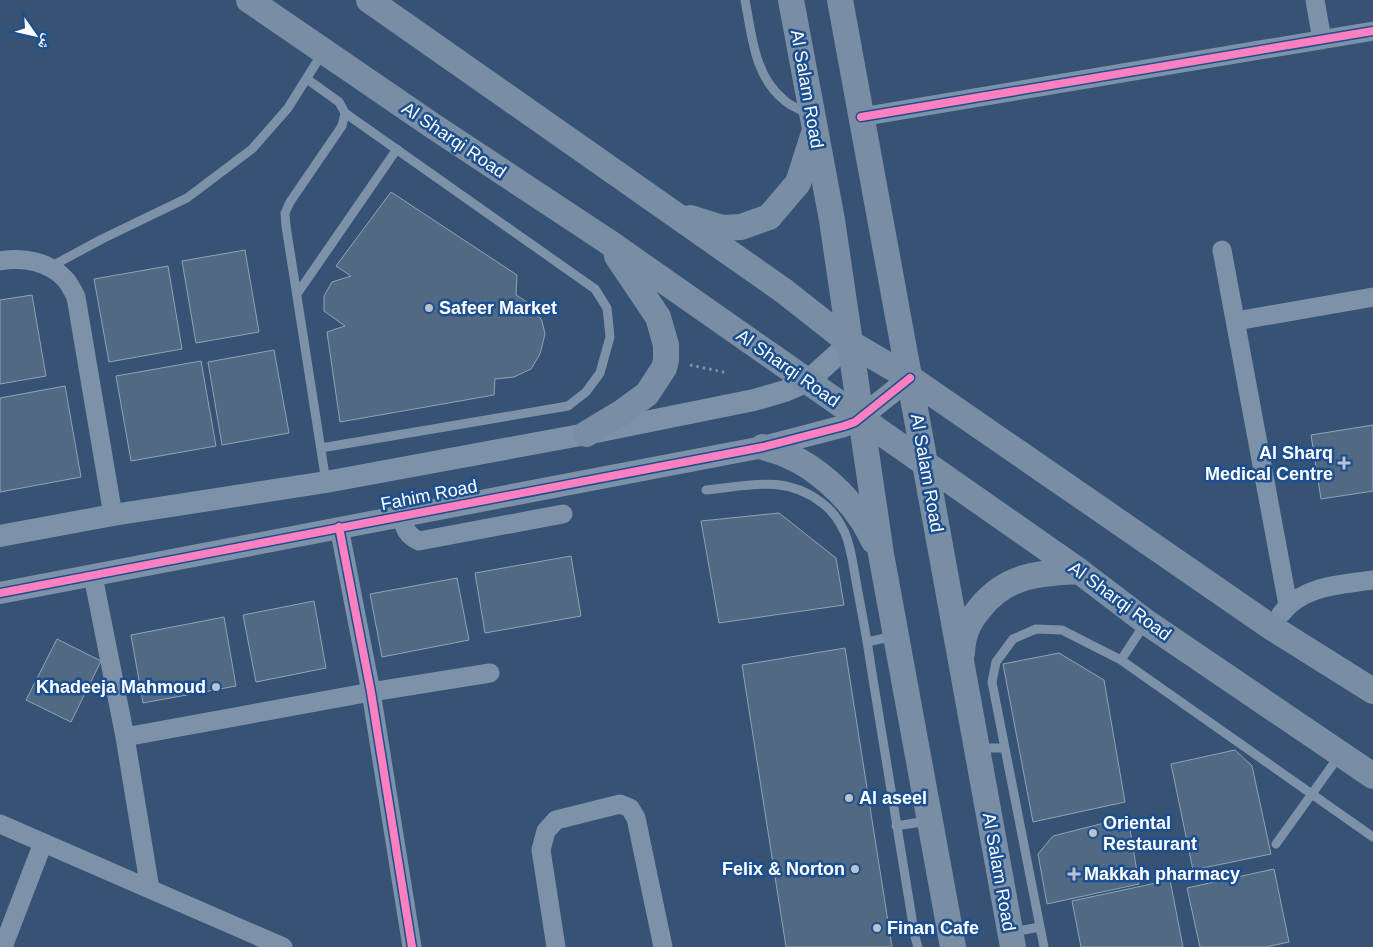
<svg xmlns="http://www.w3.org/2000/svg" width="1373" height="947" viewBox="0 0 1373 947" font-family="Arial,'Noto Naskh Arabic',sans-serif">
<rect width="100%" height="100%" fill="#365274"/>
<path fill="#526984" stroke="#92a2b6" d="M391,192L517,275L516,295L532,305L542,321L545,334L540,354L531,369L514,377L495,379L494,395L340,422L327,332L345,326L324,311V296L332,282L351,276L336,266Z
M245,250L259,332L196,343L182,261Z
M168,266L182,349L109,362L94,279Z
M32,295L46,376L0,384V300Z
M274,350L289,433L222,445L208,362Z
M201,361L216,446L131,461L116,376Z
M65,386L81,477L0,492V398Z
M1373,425V491L1321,499L1311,435Z
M779,513L836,558L844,605L719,623L701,521Z
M571,556L581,616L485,633L475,573Z
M457,578L469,640L382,657L370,594Z
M314,601L326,668L256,682L243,615Z
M224,617L236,686L143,703L131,635Z
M57,639L101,661L71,722L26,700Z
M845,648L892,947H786L742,665Z
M1059,653L1104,680L1125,802L1033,822L1003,664Z
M1235,750L1252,766L1271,854L1193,870L1171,764Z
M1128,817L1139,884L1047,904L1038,854L1053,836Z
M1274,869L1289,942L1266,947H1200L1187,888Z
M1170,880L1183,947H1081L1072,901Z"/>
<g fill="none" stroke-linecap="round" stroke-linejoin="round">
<path stroke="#7d92a8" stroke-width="3" stroke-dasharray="2.5 4" stroke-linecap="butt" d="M690,365L728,373"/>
<path stroke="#7d92a8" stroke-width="9" d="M745,0C752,35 754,76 784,100C790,106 800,109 808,114
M307,79L339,102L345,113L342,126L290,202L285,213L286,226L326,482
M50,267L102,239L187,198L252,149L288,108L323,52
M297,294L397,149
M321,448L568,406L586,392L600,373L610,337L607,308L595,289L345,113
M706,490C748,486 785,474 822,503C832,510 840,522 845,533C851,547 853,565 856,581C861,609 867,638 871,667C885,757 900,847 915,937L918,947
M867,642L894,636
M1121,660L1144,625
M980,748H1005
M896,826L927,821
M1276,844L1339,756
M1013,932L1040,927
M1044,947L992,682L996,662L1013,639L1036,629L1062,630L1121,660L1373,837"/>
<path stroke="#7d92a8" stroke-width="19" d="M1315,0L1322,40
M861,117L1373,31
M1222,250L1288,605
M0,261C23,257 49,261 66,280C70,285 73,291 76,297L113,515
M1236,321L1373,297
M401,516C405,528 406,535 419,541L563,514
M339,527L371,692L412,947
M93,576L125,737L150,889
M1281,614C1303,585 1340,585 1373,580
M125,737L371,692L490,673
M0,824L283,947
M3,947L43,843
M556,947L541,850L546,831L556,820L620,804L630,808L636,818L663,947"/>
<path stroke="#7d92a8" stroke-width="22" d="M0,536L113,515L326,482L586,434L754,400L785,391L808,381L850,343
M0,593L763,447L844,426L855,422L910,378"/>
<path stroke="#798da4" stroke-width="26" d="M249,0L433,126L607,241L1079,571L1146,622L1373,776
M369,0L784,291L850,343L910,378L1271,627L1373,691
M791,0L832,220L881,554L953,947
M840,0C898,316 956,631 1013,947
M690,218L722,228L741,227L769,217L798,183L814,133
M586,434L621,413L647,394L664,368L666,360V345L658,317L617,256
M763,447C772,450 781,452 789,456C815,467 845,494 860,517C866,524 869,533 874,541
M962,653C963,634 968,622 981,607C1007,575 1039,573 1079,571"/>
<defs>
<path id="cycleway" d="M861,117L1373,31
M339,527L371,692L412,947
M0,593L763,447L844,426L855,422L910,378"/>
</defs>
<use href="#cycleway" stroke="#1b4f8f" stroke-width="11"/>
<use href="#cycleway" stroke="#ff80c0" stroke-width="8"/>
</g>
<g fill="#b9c2ce" stroke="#1b4f8f" stroke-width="2">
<circle cx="429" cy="308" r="5"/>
<path d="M1341.5 455.5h5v5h5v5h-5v5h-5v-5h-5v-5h5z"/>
<circle cx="216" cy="687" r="5"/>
<circle cx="849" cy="798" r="5"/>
<circle cx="1093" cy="833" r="5"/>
<circle cx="855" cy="869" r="5"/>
<path d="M1071.5 866.5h5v5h5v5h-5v5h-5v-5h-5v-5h5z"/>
<circle cx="877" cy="928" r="5"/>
</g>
<g text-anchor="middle" stroke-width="5" stroke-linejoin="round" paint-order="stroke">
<g font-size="18" fill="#fff" stroke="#1b4f8f">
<text transform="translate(807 89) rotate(80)" y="6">Al Salam Road</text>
<text transform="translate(454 140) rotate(34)" y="6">Al Sharqi Road</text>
<text transform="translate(788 368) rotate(35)" y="6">Al Sharqi Road</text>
<text transform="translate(927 473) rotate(80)" y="6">Al Salam Road</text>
<text transform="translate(429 495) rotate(-11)" y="6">Fahim Road</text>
<text transform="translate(1120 601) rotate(36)" y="6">Al Sharqi Road</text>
<text transform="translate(999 872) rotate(80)" y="6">Al Salam Road</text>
</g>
<g font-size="18" font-weight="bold" fill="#fff" stroke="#1b4f8f" text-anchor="start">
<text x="439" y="314">Safeer Market</text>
<text x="1333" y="459" text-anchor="end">Al Sharq<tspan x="1333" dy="21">Medical Centre</tspan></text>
<text x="206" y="693" text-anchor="end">Khadeeja Mahmoud</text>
<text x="859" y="804">Al aseel</text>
<text x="1103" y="829">Oriental<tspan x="1103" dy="21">Restaurant</tspan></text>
<text x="845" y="875" text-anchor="end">Felix &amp; Norton</text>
<text x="1084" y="880">Makkah pharmacy</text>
<text x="887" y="934">Finan Cafe</text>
</g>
</g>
<g transform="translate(35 35) rotate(124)" stroke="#1b4f8f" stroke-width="4" paint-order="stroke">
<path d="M0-4L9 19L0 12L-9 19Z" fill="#ffffff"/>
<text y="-8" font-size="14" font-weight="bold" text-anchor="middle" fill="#ffffff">ش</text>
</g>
</svg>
